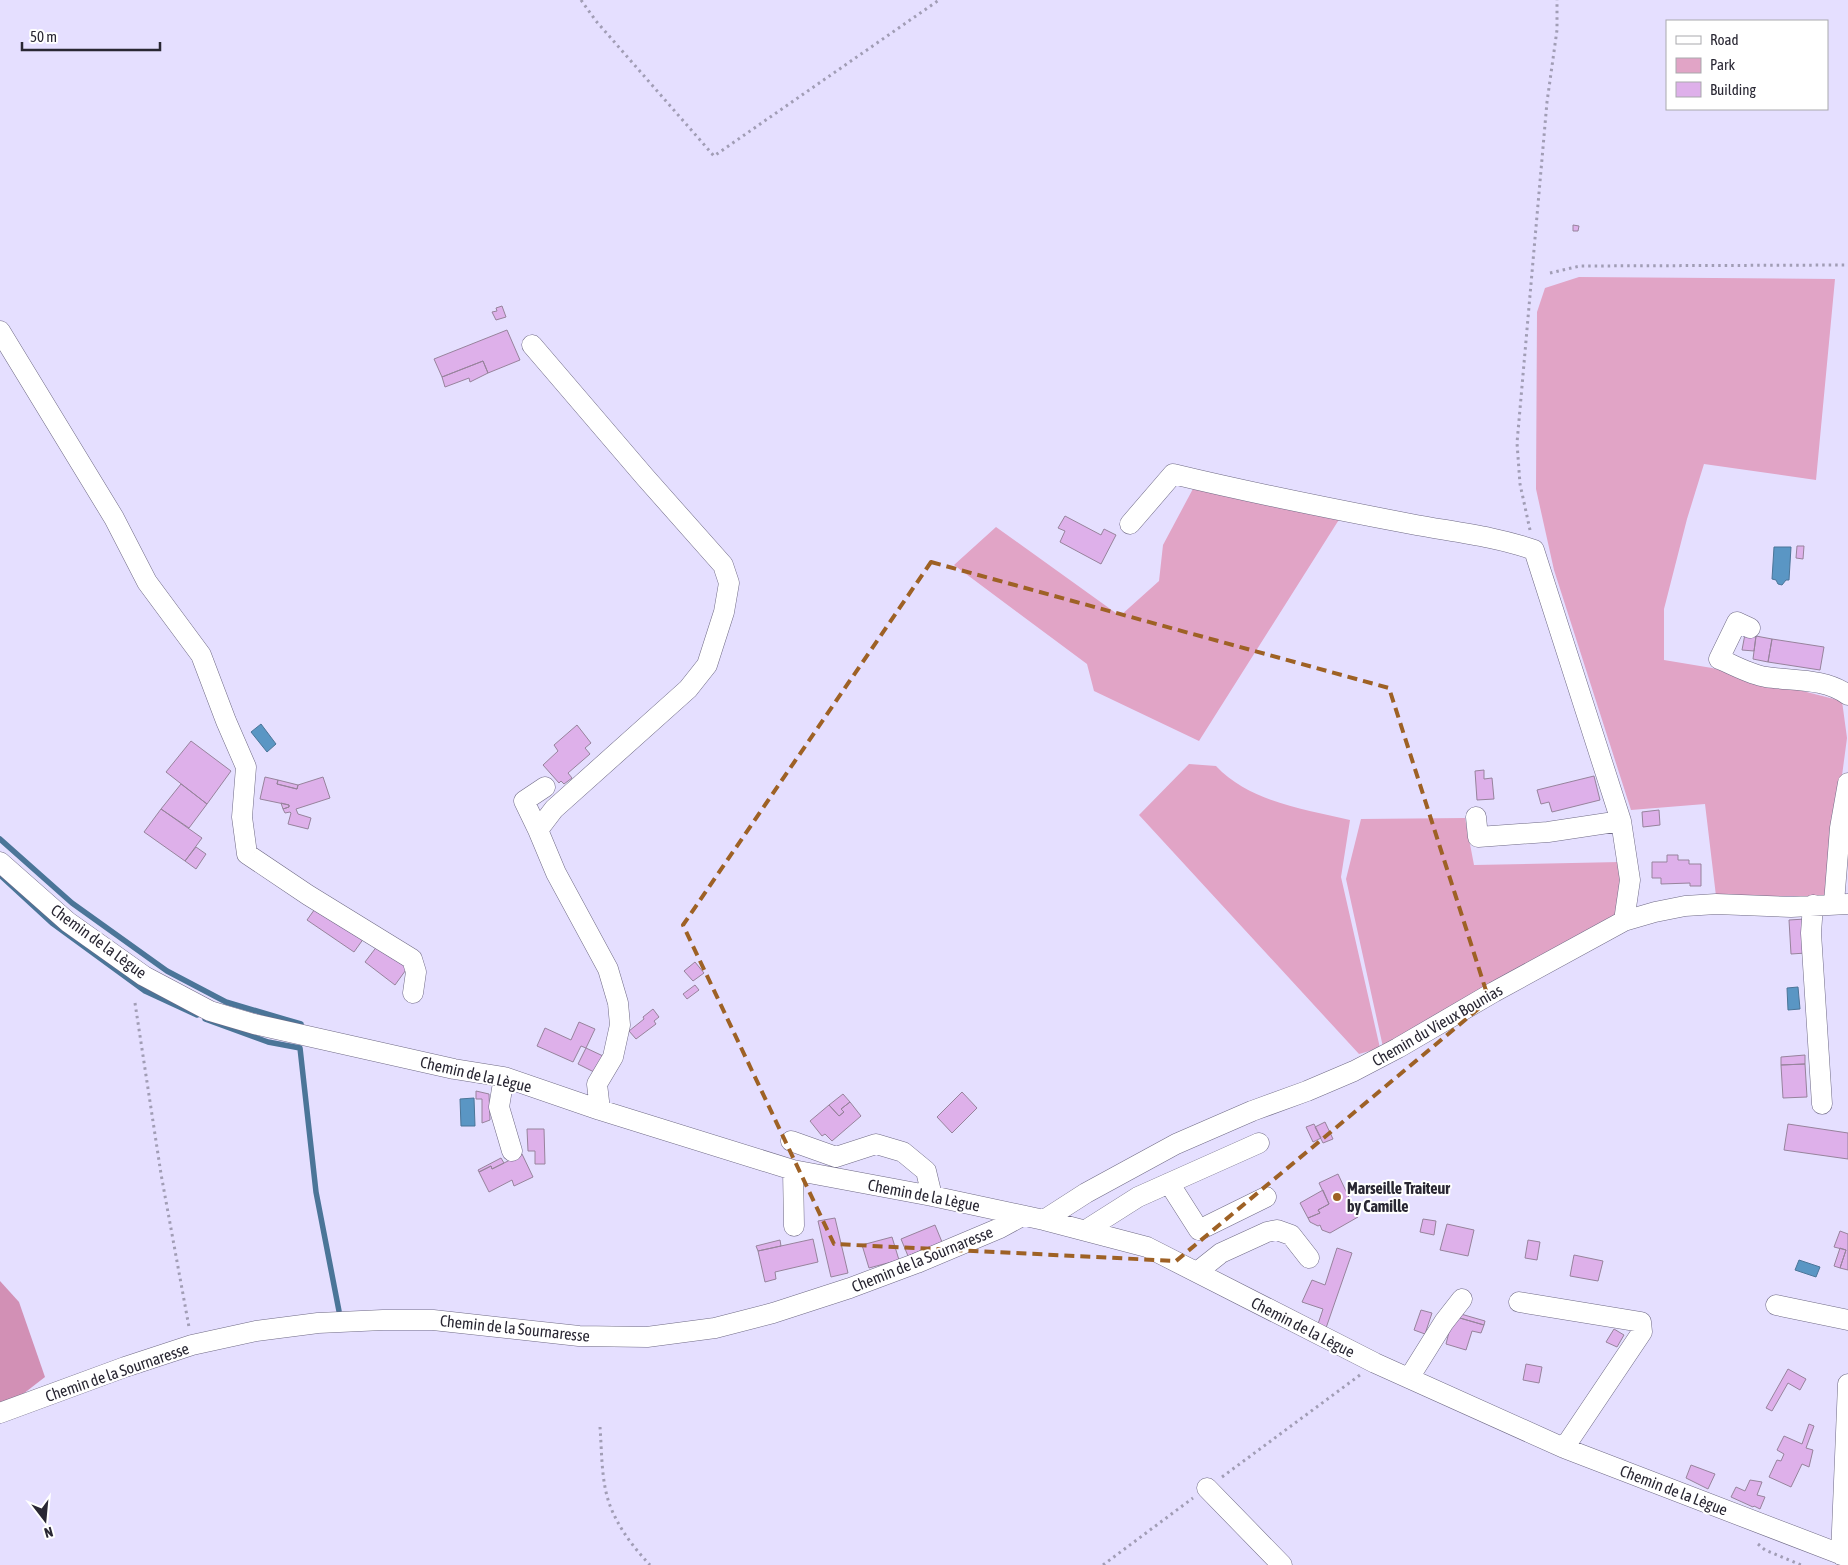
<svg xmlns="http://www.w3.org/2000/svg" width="1848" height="1565" viewBox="0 0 1848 1565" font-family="'Asap Condensed',sans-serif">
<rect width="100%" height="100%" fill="#e5dfff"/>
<path fill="#e1a4c6" d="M1579,277L1835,279L1816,480L1704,464L1687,519L1664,609V660L1712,668L1842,701L1847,738L1826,896H1716L1705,804L1631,810L1554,570L1536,489L1537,312L1545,288Z
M1195,485L1340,518L1199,741L1094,691L1087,664L954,565L996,527L1120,616L1159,581L1163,545Z
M1189,764L1216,766C1250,802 1303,809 1350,820L1341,877L1380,1048L1359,1054L1139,815Z
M1465,818L1474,865L1620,862L1625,879L1616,919L1383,1047L1346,879L1361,819Z"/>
<path fill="#d290b5" d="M0,1281L19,1302L45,1377L14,1401L0,1405Z"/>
<path fill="#5a96c4" stroke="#4b7598" d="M1774,547H1791L1789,580H1786L1782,585L1778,584L1776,580L1772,579Z
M261,724L276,744L267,752L251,732Z
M1798,987L1800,1009L1788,1010L1787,988Z
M474,1098L475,1126H461L460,1099Z
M1799,1260L1820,1267L1816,1277L1795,1270Z"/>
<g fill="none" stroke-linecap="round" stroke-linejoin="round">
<path stroke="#4b7598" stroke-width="5.5" d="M0,839L72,903L167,971L226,1002L301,1024
M0,875L52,923L145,991L197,1015
M205,1019L268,1042L300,1048L316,1192L339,1311"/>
</g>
<path fill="#deb0ea" stroke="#97839c" d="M1573,225L1579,226L1578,231H1573Z
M502,306L506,317L496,320L492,312L497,311L496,308Z
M507,330L520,360L488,373L483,361L442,377L434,359Z
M483,361L488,373L470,382L469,378L445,387L442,377Z
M1065,516L1101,535L1104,529L1116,535L1101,564L1060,542L1065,531L1058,528Z
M1797,546H1804L1803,559L1796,558Z
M1745,634L1756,636L1754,651L1742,650Z
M1756,636L1772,639L1768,662L1753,659Z
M1772,639L1824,647L1820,670L1768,662Z
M577,725L591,743L585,748L590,754L568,773L572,778L564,784L561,781L559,783L543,765L558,751L554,745Z
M191,741L231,771L207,804L166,772Z
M1484,770V779L1492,778L1494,799L1477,800L1475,771Z
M1594,776L1600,800L1552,812L1549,802L1541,804L1537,790Z
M265,777L278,780L277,784L297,789L298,785L323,777L330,798L296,809L298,814L311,818L308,829L288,824L291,813L290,812L285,813L283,809L289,807V805L260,799Z
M278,780L298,785L297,789L277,784Z
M181,784L207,804L189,828L161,809Z
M281,803L289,805V807L283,809Z
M161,809L202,838L185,861L144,832Z
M1659,810L1660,825L1643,827L1642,812Z
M196,847L206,854L196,869L185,861Z
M1667,855H1678V860H1689V864H1701V886H1690V883L1661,884V878H1652V862H1667Z
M317,906L364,938L354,952L307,920Z
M1805,919L1806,953L1791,954L1789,920Z
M378,945L408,967L395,985L365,962Z
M695,962L704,973L693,981L684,971Z
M695,985L699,990L687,999L683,994Z
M653,1009L659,1017L654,1021L656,1024L636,1039L629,1031L644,1019L643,1017Z
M579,1022L595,1029L586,1048L581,1046L573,1062L537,1046L545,1028L571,1040Z
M586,1048L603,1056L594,1072L578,1064Z
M1805,1055V1064L1781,1065V1057Z
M1805,1064L1807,1097L1783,1098L1781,1065Z
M476,1091L489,1094L490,1120L482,1123V1099H476Z
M962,1092L977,1108L952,1133L937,1117Z
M843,1094L850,1102L841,1109L844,1112L839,1116L829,1105Z
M850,1102L861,1116L832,1141L825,1134L822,1136L810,1121L829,1105L839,1116L844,1112L841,1109Z
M1325,1122L1333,1139L1323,1143L1315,1127Z
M1314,1124L1321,1138L1313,1142L1306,1127Z
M1788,1124L1848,1133V1159L1784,1150Z
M527,1129H544L545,1164H535V1151H528Z
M522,1154L533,1177L514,1186L512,1180L489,1192L479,1172L491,1166L492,1169Z
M501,1158L504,1163L492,1169L491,1166L479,1172L478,1170Z
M1338,1174L1358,1217L1330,1233L1322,1230L1320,1225L1318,1226L1310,1222L1308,1218L1320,1213L1318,1210L1329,1204L1319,1183Z
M1323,1190L1329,1204L1318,1210L1320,1213L1308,1218L1300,1203Z
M835,1218L848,1273L831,1277L818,1221Z
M1423,1219L1436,1221L1434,1235L1420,1232Z
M1447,1224L1474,1230L1468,1256L1440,1250Z
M935,1225L942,1242L908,1256L901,1239Z
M1840,1231L1848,1234V1270L1840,1268L1846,1250L1834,1247Z
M892,1237L899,1260L869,1268L862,1245Z
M813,1239L818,1262L775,1272L776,1279L765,1282L758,1251Z
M780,1240L781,1246L758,1251L756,1246Z
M1528,1240L1540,1242L1537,1260L1525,1258Z
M1337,1248L1352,1253L1326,1328L1318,1324L1323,1309L1302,1302L1312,1280L1325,1285Z
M1840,1248L1846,1250L1840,1268L1834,1266Z
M1574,1255L1603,1261L1598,1281L1570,1276Z
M1421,1310L1432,1313L1425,1334L1414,1330Z
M1454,1312L1485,1321L1484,1325L1453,1316Z
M1453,1316L1484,1325L1481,1333L1472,1331L1466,1350L1446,1344Z
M1614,1329L1624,1335L1617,1347L1606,1342Z
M1526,1364L1542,1367L1539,1383L1523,1380Z
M1788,1369L1806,1379L1800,1390L1788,1383L1772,1411L1766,1408Z
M1809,1424L1814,1426L1806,1448L1813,1450L1809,1467L1802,1464L1791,1487L1769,1477L1777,1460L1781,1461L1784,1454L1777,1450L1784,1436L1802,1444Z
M1691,1465L1715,1474L1708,1489L1686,1478Z
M1750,1480L1762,1482L1757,1495L1765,1497L1760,1509L1754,1506L1753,1507L1731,1497L1736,1487L1745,1491Z"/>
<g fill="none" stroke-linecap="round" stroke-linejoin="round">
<defs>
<path id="minor" d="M0,331L114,518L147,582L201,655L226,721L246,767L242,817L247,854L308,895L412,959L416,972L413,993
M532,345L645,477L723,565L729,583L724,612L707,665L688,689L554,809L538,830L556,873L608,969L618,1003L620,1025L613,1057L597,1084L600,1110
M1130,524L1173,474C1252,493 1332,509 1411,524C1453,532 1494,536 1534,550L1621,821
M1750,628L1737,622L1719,659C1734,665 1751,675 1766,677C1793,681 1825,678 1848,695
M1476,817L1478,837L1548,832L1621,821L1630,880L1624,921
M538,830L524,801L545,787
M0,862L68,922L144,976L210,1011L254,1024L454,1069L504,1077L600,1110L793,1170L932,1196L1044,1220L1147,1247L1375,1363L1564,1448L1848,1557
M1834,903L1840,828L1848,783
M1813,905L1811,933L1822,1104
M504,1077L499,1107L512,1151
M791,1141L836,1157L876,1144L903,1152L926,1171L932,1196
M793,1170L794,1226
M1169,1183L1199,1230L1266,1197
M1044,1220L1086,1193L1176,1144L1252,1111L1307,1091L1354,1071L1398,1048L1494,992L1624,921L1655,912L1685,906L1716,904L1791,907L1848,904
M1086,1230L1138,1197L1259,1143
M1197,1272L1221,1253L1267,1232L1277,1230L1291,1235L1309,1258
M1519,1302L1641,1322L1642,1332L1564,1448
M1776,1305L1848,1320
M1409,1378L1444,1322L1462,1299
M0,1413L125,1367L192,1345L256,1331L318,1323L383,1320H433L579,1336L647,1337L715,1328L773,1313L850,1288L917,1263L1000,1228L1022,1216
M1207,1488L1282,1565
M1841,1555L1848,1384"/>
</defs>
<use href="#minor" stroke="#6f6a85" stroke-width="21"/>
<path stroke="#a19db5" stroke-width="3" stroke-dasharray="2.5 4" stroke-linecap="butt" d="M581,0L596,21L714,156L939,0
M1550,273L1580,266L1848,265
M1530,530L1520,484L1517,443L1547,102L1557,30V0
M135,1003L161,1174L189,1327
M600,1427C602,1453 601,1484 611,1508C620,1530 634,1548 650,1565
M1222,1477L1360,1375
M1758,1544L1765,1550L1801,1565
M1103,1565L1193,1498"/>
<use href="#minor" stroke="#fff" stroke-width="20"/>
</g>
<path fill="none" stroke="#9e6125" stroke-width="4" stroke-dasharray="10 6" stroke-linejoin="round" d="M931,562L1389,688L1489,1000L1176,1261L834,1244L683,925Z"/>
<circle fill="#9e6125" stroke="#fff" stroke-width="2" cx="1337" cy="1197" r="5"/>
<g text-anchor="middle" stroke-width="4" stroke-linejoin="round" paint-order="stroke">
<g font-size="16" fill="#292733" stroke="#fff">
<text transform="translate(99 941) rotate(36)" y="6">Chemin de la Lègue</text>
<text transform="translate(1437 1025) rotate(-30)" y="6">Chemin du Vieux Bounias</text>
<text transform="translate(476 1074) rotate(13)" y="6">Chemin de la Lègue</text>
<text transform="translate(924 1195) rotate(11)" y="6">Chemin de la Lègue</text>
<text transform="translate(922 1259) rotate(-22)" y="6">Chemin de la Sournaresse</text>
<text transform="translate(1303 1327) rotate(27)" y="6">Chemin de la Lègue</text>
<text transform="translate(515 1328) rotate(6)" y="6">Chemin de la Sournaresse</text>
<text transform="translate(117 1372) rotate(-19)" y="6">Chemin de la Sournaresse</text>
<text transform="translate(1674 1490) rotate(21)" y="6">Chemin de la Lègue</text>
</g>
<g font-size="16" font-weight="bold" fill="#292733" stroke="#fff" text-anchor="start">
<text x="1347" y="1194">Marseille Traiteur<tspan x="1347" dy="18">by Camille</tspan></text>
</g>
</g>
<rect x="1666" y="20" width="162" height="90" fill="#ffffff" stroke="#a9a9ad"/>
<rect x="1676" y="36" width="25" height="8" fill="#ffffff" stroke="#a9a9ad"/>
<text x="1710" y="45" font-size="15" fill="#292733">Road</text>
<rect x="1676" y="58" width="25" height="15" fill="#e1a4c6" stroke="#a9a9ad"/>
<text x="1710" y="70" font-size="15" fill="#292733">Park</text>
<rect x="1676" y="82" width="25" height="15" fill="#deb0ea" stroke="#a9a9ad"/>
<text x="1710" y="95" font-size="15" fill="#292733">Building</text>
<g transform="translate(45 1520) rotate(164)" stroke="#ffffff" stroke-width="4" paint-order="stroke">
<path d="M0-4L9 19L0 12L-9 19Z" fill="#292733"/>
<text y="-8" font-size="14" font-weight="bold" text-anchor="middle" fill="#292733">N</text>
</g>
<path d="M22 42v8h138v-8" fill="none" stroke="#292733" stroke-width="2.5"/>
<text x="30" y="42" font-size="15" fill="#292733" stroke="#ffffff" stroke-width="4" paint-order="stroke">50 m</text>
</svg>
